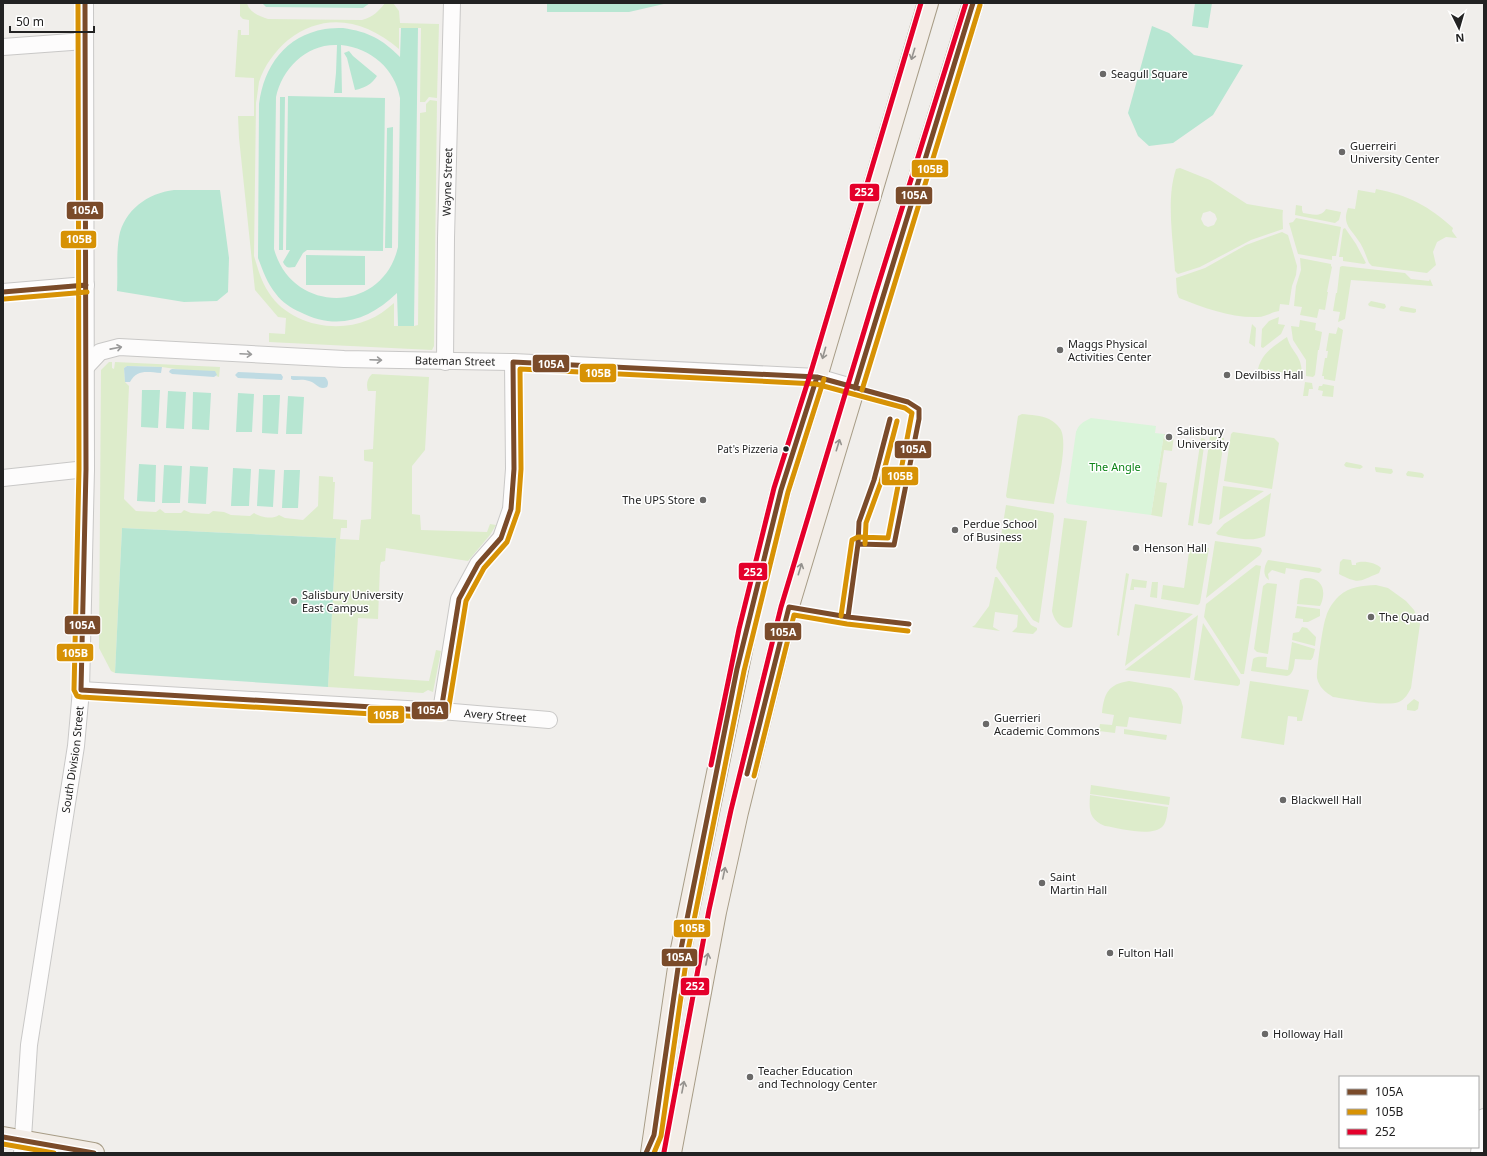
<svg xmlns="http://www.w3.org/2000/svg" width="1487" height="1156" viewBox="0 0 1487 1156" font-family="'Noto Sans',sans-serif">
<rect width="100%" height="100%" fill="#f0eeeb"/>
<path fill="#ddeccb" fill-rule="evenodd" d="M240,3H247C249,12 259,16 268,19L362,20C373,17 379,11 385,3H393L399,11L400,23L439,24L437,98L429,97L425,102H420L421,28H399V49C365,20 325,11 288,40C275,51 264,66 259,82C258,89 257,97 256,103L254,256C258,269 261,281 269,293C289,324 335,334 368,320C378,316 386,310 394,303V326H414L418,325L420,113L426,112V104L430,100L437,101L434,346L432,350L269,342V333L285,334L286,318L278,317L255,290L239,138L238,116H254V78L235,77L238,30H241V35H249V20L243,19L240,16Z
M1180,168L1210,180L1247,204L1283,210C1282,217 1283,222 1283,229L1251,240L1200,267L1178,274L1175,271C1173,239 1166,199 1176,169ZM1210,211L1215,214L1217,219L1214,225L1208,227L1204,225L1201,219L1203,213Z
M1376,189C1408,195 1429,206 1453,228L1452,231L1457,238L1446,237L1437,242L1433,252L1436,265L1427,273L1372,266L1369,263C1366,256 1363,246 1358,240C1350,228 1342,224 1348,208L1355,209L1358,190L1375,193Z
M1296,205L1302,206V210L1303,213C1311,214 1321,218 1326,209L1341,212L1339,220L1335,223L1295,215Z
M1296,218L1341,227L1336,256H1332V260L1298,254L1289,223L1293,222Z
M1345,228L1356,244L1366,263L1364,264L1343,261V257H1339L1343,229Z
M1282,232L1288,235L1297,266L1296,275L1292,286L1289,305L1280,304L1279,311C1272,312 1264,317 1258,317C1231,318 1204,308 1179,298L1177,293L1176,278L1205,268L1246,245Z
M1300,258L1331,264V266L1332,267L1327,292H1328L1325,310L1319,309L1317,318L1300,315L1302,307L1294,306L1296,286L1301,270Z
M1342,266L1405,273L1411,279L1429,281L1430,279L1433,286L1351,280L1345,319L1338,322L1340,312L1333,311L1336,293H1337L1340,267Z
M1371,301L1385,304L1386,307L1384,309L1369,306L1368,304Z
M1401,306L1416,309V312L1414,313L1400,311L1399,309Z
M1279,317L1278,324L1285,325L1281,334L1263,348L1261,347L1262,329L1269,321Z
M1300,320L1316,323L1315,330L1322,332L1319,350H1318L1315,375L1313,377L1306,376V360L1293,340L1291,326L1299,327Z
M1252,324L1256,328L1255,347L1249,343Z
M1338,327L1343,330L1335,381L1324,379V376H1322L1325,358H1327L1328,351H1326L1329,333L1336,334Z
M1287,337C1292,354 1302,354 1302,375L1258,369C1262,353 1274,346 1287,337Z
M109,362H112V368L114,369L115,362L220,367L219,377L216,376L217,375L162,367L127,366L124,368L125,382L129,386L124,499L136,511L156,512L160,509L165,513H181L184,510L191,513L209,514L213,511L224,512L231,515L250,516L254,513C260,517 272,520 279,515L285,518L303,520L318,506L319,476L333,477V482H335L333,519L347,520V528H341L340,539L359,540L361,520L371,519L373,462L365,461L364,460V450L373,449L376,391H368C366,384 367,379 372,374L429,377L425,450L412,466V514L420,515L421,530L487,532L490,524L496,525L490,535L468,561L386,548L385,561L381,562L380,566L378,619L358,618L354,676L429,681L436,650L441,651L433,692L428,690L423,693L328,687L336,538L122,528L115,673L111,671L99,648L101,370Z
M1305,382L1312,383L1313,389H1309L1308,396H1303Z
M1323,384L1334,386L1333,397L1322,396L1323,391L1318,390L1319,386H1322Z
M1022,414C1031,415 1041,415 1049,419C1053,421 1059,426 1061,430C1068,445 1057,487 1054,504L1007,498L1006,496L1018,416Z
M1233,432L1274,438L1279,443L1272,489L1224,481L1231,434Z
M1164,434L1174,435L1172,451L1164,450L1159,482L1167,483L1162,517L1151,515Z
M1210,436L1224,438V440L1212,523L1209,525L1198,523Z
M1201,438L1205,439L1193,526L1188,525Z
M1346,462L1361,465L1363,467L1360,469L1346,467L1344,465Z
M1375,467L1392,469L1393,472L1391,474L1376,472L1375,469Z
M1408,471L1422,473L1424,475L1423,478L1407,476L1406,474Z
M1223,486L1264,491L1219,520Z
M1271,493L1265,536C1251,543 1233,537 1218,535L1216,533L1224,524Z
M1006,505L1053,513L1054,516L1039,623L1033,620L996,568Z
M1064,518L1087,521L1072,627C1061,631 1054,620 1052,611Z
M1215,541L1258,547L1261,548L1262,551L1260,555L1206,598Z
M1190,545L1209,548L1200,603L1198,605L1161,599L1163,585L1184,588Z
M1343,559L1351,560L1352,565H1356V563C1363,560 1377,563 1381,568L1379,573C1359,581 1360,585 1339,574L1340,562Z
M1268,560L1320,568L1322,570L1319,573L1286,568L1285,574L1272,570L1268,574L1269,580C1262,576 1264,566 1268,560Z
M1256,565L1261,566L1244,674H1241L1204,617L1206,604Z
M1126,573L1129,574L1119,636L1117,635Z
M995,577H997L1031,625L1037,628V630L1033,634L1012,632L1017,627L1018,615L995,612L993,627L1000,631L972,627L975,625L989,606Z
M1305,578C1323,577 1327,592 1320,606L1297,604L1300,580Z
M1132,579L1147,581L1146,588L1134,587V590H1130Z
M1152,582H1158L1157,598L1150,597Z
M1267,583L1277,584L1268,654L1257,652L1254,649L1263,586Z
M1376,585L1388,588L1406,601L1414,610L1420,624L1411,688C1408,694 1405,699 1399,702C1386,707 1348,699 1333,697C1325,692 1319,687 1317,678C1316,673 1323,623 1326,617C1328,609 1333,602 1339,596C1350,586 1362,586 1376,585Z
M1135,604L1193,614L1125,666L1134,609Z
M1297,606L1320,609V616L1308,622H1303V619L1295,618Z
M1198,615L1190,678L1125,670Z
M1203,623L1240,680V684L1238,686L1194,680Z
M1302,627L1307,628L1316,637L1315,646L1292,640L1293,633L1299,632Z
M1292,642L1315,649L1313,657L1311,660L1295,659C1294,665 1294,674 1287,676L1251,671L1253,659C1257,656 1262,657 1267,657L1266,667L1288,670Z
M1129,681L1171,688L1177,693L1181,700L1183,707L1181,724L1129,717L1127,727L1116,726L1115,733L1099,731L1100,724L1112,725L1114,715L1102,713C1104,694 1108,684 1129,681Z
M1250,681L1309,690L1302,721H1297V717L1288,716L1284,745L1241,738Z
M1414,699L1419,702L1418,709L1415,711L1407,710V705Z
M1124,729L1167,735L1166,740L1124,734Z
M1091,785L1170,797L1169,805L1090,794Z
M1090,795L1168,807C1167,813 1167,821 1163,826C1152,838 1120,828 1105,826C1089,819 1089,811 1090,795Z"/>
<path fill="#daf5da" d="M1091,418L1156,426L1155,433L1164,434L1151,515L1068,504L1066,502L1076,432C1079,424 1083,422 1091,418Z"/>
<path fill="#b7e6d2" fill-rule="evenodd" d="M262,3H370L363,8L266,7Z
M547,3H668L629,12H547Z
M1195,3H1212L1208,28L1192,26Z
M1152,26L1169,33L1194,55L1243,65L1213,115L1173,143L1149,146L1138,136L1128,113Z
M343,28C369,32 382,39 400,57L401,28H418L414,326H398L397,293C369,320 337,331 300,312C291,308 282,302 276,294C267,283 263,271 258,258L259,104C264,66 285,36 325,29C331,28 337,28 343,28ZM337,45L336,73L334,93H342L341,45C371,48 395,69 400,98L398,247C383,314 292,315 274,249L276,97C282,69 306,44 337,45Z
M349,51L353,56L377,76C372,84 365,88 355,90L347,58L344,53Z
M288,96L385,98L383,251L307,250L303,253L295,267C288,268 286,268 283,262L290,250H286Z
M280,97H285L283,250H279Z
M393,127L392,248H385L387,128Z
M174,190H220L229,258L228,292L217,301L184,302L117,291C118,273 116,255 119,237C124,210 148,193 174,190Z
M306,255L365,256V285H306Z
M142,390H160L158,428L141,427Z
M168,391L186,392L184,429L166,428Z
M193,392L211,393L209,430L192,429Z
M238,393L254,394L252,432H236Z
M263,395H280L278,434L262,433Z
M288,396L304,397L302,434H286Z
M139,464L156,465L155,502L137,501Z
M164,465L182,466L180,503H162Z
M190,466L208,467L206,504L188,503Z
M233,468L251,469L249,506H231Z
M259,469L275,470L273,507L257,506Z
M284,470H300L298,508H282Z
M122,528L336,538L328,687L115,673Z"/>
<path fill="#bfdbe3" d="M127,366L162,367L161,373C147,372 137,369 130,382H125L124,368Z
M172,369L215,371L217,375L214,377L172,374L169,372L170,370Z
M238,372L281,374L283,377L282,380L238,378L235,375Z
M291,376L325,377C328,380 329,383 327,387C319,391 317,383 309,381C304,379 298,380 293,380L291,379Z"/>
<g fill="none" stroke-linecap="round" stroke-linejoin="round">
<defs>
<g id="minor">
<path d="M3,47L85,41"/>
<path d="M3,292L86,285"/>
<path id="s1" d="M445,362L446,238L452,3"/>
<path id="s2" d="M85,368L100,352L119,347L344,359L513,362L817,377L855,388"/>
<path d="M3,478L86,469"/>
<path id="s3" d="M81,690L441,711L549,720"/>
<path d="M441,711L459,599L478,564L501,538L511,509L514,469L513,362"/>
<path id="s4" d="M22,1153L29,1045L76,746L81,690L86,469L85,3"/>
<path d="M1479,1153L1484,1117"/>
</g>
<path id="major" d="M3,1137L94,1153
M651,1153L680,954L746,631L781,490L817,377L928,3
M671,1153L716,912L738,812L788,609L882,297L973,3"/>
</defs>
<use href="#minor" stroke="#c9c8c7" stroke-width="18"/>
<use href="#major" stroke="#a79c86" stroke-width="22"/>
<use href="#minor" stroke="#fdfcfc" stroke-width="16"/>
<use href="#major" stroke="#f3ede7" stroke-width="20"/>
<defs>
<path id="bus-1" d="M85,3L86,469L81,690L441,711L459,599L478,564L501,538L511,509L514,469L513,362L817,377L908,402L919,409V419L894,545L858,544L848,617
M3,292L86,285
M855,388L973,3
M858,544L859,522L874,480L890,419
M747,774L789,607L848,617L909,624
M3,1137L94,1153
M646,1153L654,1135L680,954L737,669L781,490L817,377"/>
<path id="bus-2" d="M78,3L79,469L74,690L77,696L81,697L441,718L445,717L448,712L466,601L484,568L507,542L518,511L521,469L520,369L816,384L905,408L912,413L888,538L858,537L852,540L841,616
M4,299L87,292
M862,390L980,5
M865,544L866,523L881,482L897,421
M754,776L794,615L847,624L908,631
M3,1144L54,1153
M654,1153L661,1136L687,955L744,671L788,492L824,379"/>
<path id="bus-3" d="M711,765L739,629L774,488L810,375L921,3
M664,1152L709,910L731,810L781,607L875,295L966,3"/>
</defs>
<use href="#bus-1" stroke="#fff" stroke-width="8"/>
<use href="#bus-2" stroke="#fff" stroke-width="8"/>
<use href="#bus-3" stroke="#fff" stroke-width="8"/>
<use href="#bus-1" stroke="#7a4b2a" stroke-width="5"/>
<use href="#bus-2" stroke="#d79205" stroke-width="5"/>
<use href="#bus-3" stroke="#e4002b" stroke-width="5"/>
</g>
<defs><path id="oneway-shaft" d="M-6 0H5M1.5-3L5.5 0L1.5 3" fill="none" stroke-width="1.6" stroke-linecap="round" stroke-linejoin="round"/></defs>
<g stroke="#95928e">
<use href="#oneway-shaft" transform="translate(913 54) rotate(107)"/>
<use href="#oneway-shaft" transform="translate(824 353) rotate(106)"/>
<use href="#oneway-shaft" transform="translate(838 445) rotate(-73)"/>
<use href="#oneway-shaft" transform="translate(800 569) rotate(-73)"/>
<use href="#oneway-shaft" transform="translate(724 873) rotate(-78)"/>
<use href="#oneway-shaft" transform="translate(707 959) rotate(-79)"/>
<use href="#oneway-shaft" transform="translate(683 1087) rotate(-79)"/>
</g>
<g stroke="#9a9a9a">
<use href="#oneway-shaft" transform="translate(116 348) rotate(-11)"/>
<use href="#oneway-shaft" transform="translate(246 354) rotate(3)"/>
<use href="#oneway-shaft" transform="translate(376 360) rotate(2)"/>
</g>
<g fill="#6a6968" stroke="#fff" stroke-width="1.5">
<circle cx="1103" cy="74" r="4"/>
<circle cx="1342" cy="152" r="4"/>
<circle cx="1060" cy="350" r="4"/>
<circle cx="1227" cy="375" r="4"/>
<circle cx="1169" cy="437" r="4"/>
<circle cx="703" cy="500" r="4"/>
<circle cx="955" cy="530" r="4"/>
<circle cx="1136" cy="548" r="4"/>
<circle cx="294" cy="601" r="4"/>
<circle cx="1371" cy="617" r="4"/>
<circle cx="986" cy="724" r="4"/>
<circle cx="1283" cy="800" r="4"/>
<circle cx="1042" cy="883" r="4"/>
<circle cx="1110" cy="953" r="4"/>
<circle cx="1265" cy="1034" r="4"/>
<circle cx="750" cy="1077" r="4"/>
</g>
<circle fill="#222" stroke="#fff" stroke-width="1.5" cx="786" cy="449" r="3.5"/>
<g text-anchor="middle" stroke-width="3" stroke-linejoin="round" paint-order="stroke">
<g font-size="10" fill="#222" stroke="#fff" text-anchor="end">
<text x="778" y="453">Pat's Pizzeria</text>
</g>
<g font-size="11" fill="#222" stroke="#fff" text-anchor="start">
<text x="1111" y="78">Seagull Square</text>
<text x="1350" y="150">Guerreiri<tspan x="1350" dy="13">University Center</tspan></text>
<text x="1068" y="348">Maggs Physical<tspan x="1068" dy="13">Activities Center</tspan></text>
<text x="1235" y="379">Devilbiss Hall</text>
<text x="1177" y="435">Salisbury<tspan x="1177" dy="13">University</tspan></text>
<text x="695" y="504" text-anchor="end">The UPS Store</text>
<text x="963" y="528">Perdue School<tspan x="963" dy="13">of Business</tspan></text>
<text x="1144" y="552">Henson Hall</text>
<text x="302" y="599">Salisbury University<tspan x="302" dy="13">East Campus</tspan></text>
<text x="1379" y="621">The Quad</text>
<text x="994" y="722">Guerrieri<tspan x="994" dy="13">Academic Commons</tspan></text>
<text x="1291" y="804">Blackwell Hall</text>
<text x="1050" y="881">Saint<tspan x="1050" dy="13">Martin Hall</tspan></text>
<text x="1118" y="957">Fulton Hall</text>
<text x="1273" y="1038">Holloway Hall</text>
<text x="758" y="1075">Teacher Education<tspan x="758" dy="13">and Technology Center</tspan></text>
</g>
<g font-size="11" fill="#222" stroke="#fff">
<text dy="4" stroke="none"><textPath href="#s1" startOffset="180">Wayne Street</textPath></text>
<text dy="4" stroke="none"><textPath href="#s2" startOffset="378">Bateman Street</textPath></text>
<text dy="4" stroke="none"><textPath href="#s3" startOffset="415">Avery Street</textPath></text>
<text dy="4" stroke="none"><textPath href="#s4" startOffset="397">South Division Street</textPath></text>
</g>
<g font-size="11" fill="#0c8416" stroke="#fff">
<text x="1115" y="471">The Angle</text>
</g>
</g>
<g stroke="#fff" stroke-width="1.5">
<rect x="911" y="159" width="38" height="19" rx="4" fill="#d79205"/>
<rect x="849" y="183" width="31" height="19" rx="4" fill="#e4002b"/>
<rect x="895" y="186" width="38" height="19" rx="4" fill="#7a4b2a"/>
<rect x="66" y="201" width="38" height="19" rx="4" fill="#7a4b2a"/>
<rect x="60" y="230" width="37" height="19" rx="4" fill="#d79205"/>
<rect x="532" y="354" width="38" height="19" rx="4" fill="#7a4b2a"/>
<rect x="579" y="363" width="38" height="20" rx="4" fill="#d79205"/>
<rect x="894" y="440" width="38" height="19" rx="4" fill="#7a4b2a"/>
<rect x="881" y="466" width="38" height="20" rx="4" fill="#d79205"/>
<rect x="738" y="562" width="30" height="19" rx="4" fill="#e4002b"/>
<rect x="64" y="615" width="37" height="20" rx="4" fill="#7a4b2a"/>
<rect x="764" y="622" width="38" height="19" rx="4" fill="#7a4b2a"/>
<rect x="56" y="643" width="38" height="19" rx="4" fill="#d79205"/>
<rect x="411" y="701" width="38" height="19" rx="4" fill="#7a4b2a"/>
<rect x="367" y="705" width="38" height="19" rx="4" fill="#d79205"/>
<rect x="673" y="919" width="38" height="19" rx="4" fill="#d79205"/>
<rect x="661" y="948" width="37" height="19" rx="4" fill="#7a4b2a"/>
<rect x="680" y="977" width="30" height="19" rx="4" fill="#e4002b"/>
</g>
<g font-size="11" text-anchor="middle" font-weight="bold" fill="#fff">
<text x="930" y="173">105B</text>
<text x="864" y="196">252</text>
<text x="914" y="199">105A</text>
<text x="85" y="214">105A</text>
<text x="79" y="243">105B</text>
<text x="551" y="368">105A</text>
<text x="598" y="377">105B</text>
<text x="913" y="453">105A</text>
<text x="900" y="480">105B</text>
<text x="753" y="576">252</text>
<text x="82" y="629">105A</text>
<text x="783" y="636">105A</text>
<text x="75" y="657">105B</text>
<text x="430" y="714">105A</text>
<text x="386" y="719">105B</text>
<text x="692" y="932">105B</text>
<text x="679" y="961">105A</text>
<text x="695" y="990">252</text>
</g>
<rect width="1487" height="1156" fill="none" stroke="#222222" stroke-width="8"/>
<rect x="1339" y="1076" width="140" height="72" fill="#ffffff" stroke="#a7a7a7"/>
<rect x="1347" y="1089" width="20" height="6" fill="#7a4b2a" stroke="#a7a7a7"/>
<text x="1375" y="1096" font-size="12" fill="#222222">105A</text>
<rect x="1347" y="1109" width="20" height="6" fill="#d79205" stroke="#a7a7a7"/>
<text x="1375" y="1116" font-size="12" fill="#222222">105B</text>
<rect x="1347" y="1129" width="20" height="6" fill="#e4002b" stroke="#a7a7a7"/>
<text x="1375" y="1136" font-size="12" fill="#222222">252</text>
<g transform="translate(1459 28) rotate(175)" stroke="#ffffff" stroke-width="3" paint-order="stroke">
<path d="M0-3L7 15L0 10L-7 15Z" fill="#222222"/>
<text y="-6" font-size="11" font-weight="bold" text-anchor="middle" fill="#222222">N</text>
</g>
<path d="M10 26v6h84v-6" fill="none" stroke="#222222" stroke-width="2"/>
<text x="16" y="26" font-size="12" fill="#222222" stroke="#ffffff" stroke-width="3" paint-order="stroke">50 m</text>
</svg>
